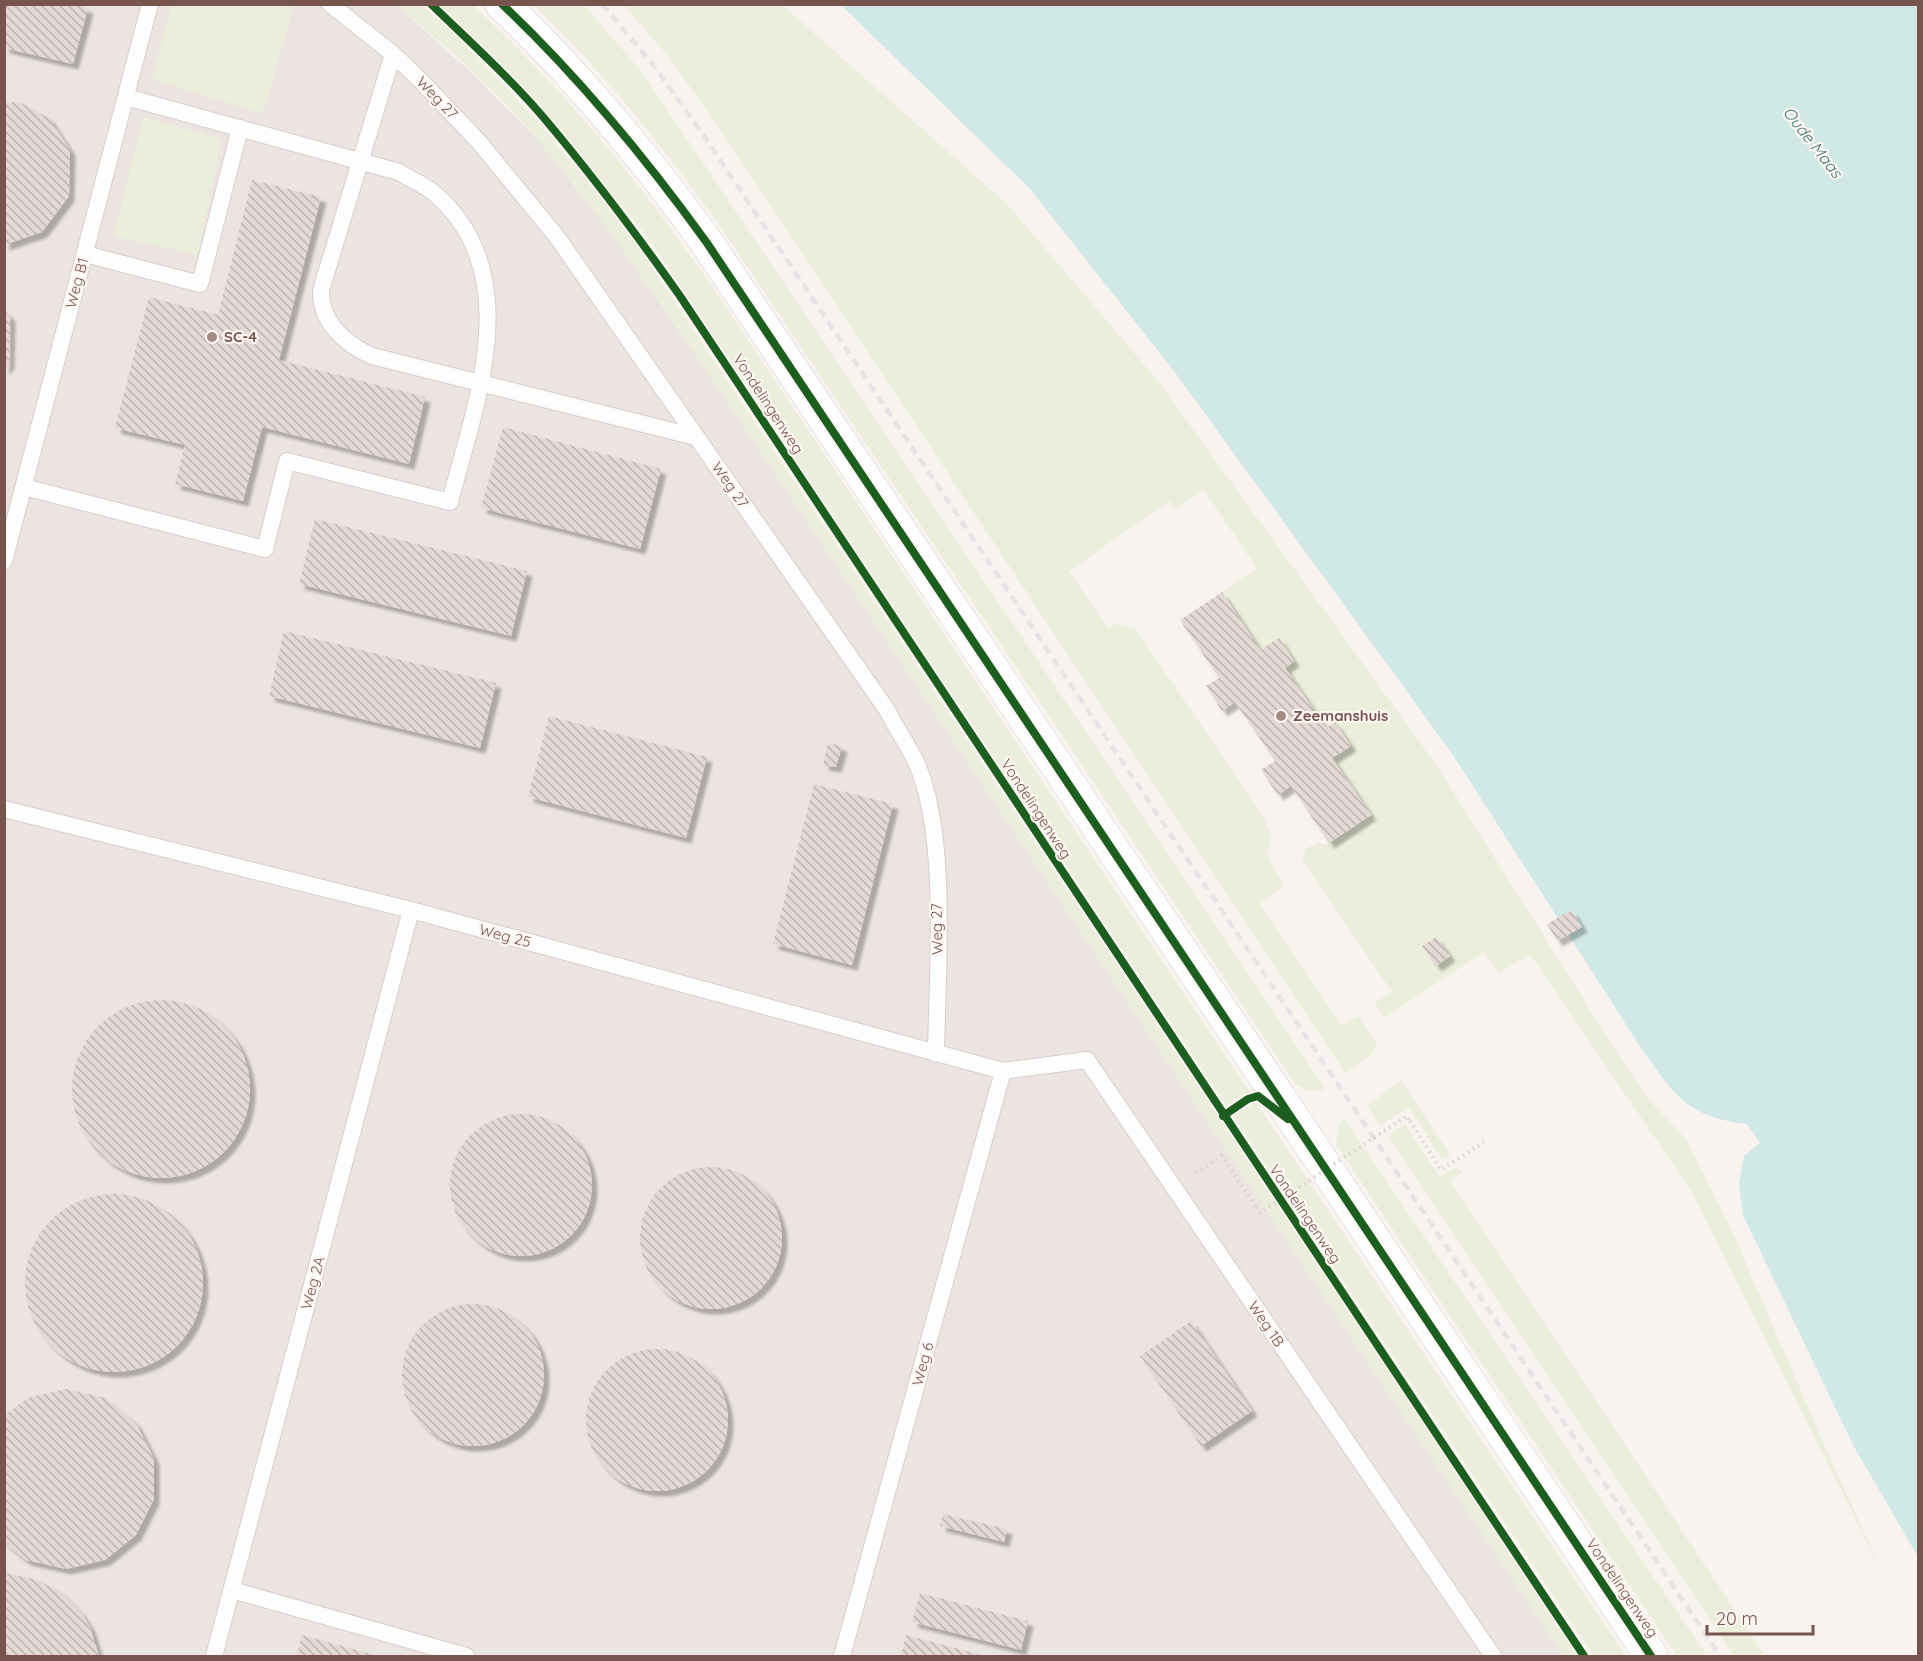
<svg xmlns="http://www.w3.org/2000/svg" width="1923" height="1661" viewBox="0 0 1923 1661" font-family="Quicksand,sans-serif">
<defs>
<pattern id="building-back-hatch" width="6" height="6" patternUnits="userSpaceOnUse" patternTransform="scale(1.5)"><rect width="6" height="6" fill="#e5d9d6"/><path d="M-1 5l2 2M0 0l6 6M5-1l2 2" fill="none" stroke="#beb3b0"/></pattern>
<filter id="shadow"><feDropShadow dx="5.5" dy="5.5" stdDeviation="1.5" flood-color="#0004"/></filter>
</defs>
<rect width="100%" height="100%" fill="#f8f3ef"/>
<path fill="#ece4e1" d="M5,5H397L476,77L540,142L613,235L710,376L1564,1656H5Z"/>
<path fill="#eaeeda" d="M171,5H294L263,114L152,79Z
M397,5H422C503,77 573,160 638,247L1578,1656H1564L710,376C656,297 603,217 541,144C499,93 447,47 397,5Z
M440,5H473C574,100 648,192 726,307L1250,1092L1226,1105L649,239L525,88Z
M533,5H584L642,72L1325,1088C1316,1094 1305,1090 1296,1085L725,233C667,152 606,73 533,5Z
M624,5H782L1008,205L1158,381L1437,766L1621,1059L1650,1101L1686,1139L1728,1222L1830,1458L1887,1582L1693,1194L1530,954L1499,973L1484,952L1384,1018L1374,1004L1392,992L1302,859L1306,848L1320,843L1324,845L1329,843L1371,815L1332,758L1350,746L1334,721L1326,728L1285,668L1295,663L1279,639L1260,650L1222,592L1257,569L1204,490L1175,509L1169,501L1069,571L1108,629L1115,624L1135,628L1263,816L1271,834L1267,856L1284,886L1259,903L1342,1026L1358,1016L1377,1045L1373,1053L1345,1073L721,131L668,56Z
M143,117L222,139L198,255L113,236Z
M1401,1080L1450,1155L1442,1160L1409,1107L1380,1126L1367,1106Z
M1256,1102L1626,1656H1594L1233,1116Z
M1345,1119L1707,1656H1677L1336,1144L1339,1123Z
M1405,1124L1440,1177L1457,1167L1462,1173L1450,1181L1765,1656H1734L1388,1136Z"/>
<path fill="#d1e9e6" d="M841,5H1918V1557L1853,1445L1743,1215L1739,1183L1744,1156L1760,1143L1747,1124C1688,1117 1676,1097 1643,1051L1453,755L1174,371L1030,189Z"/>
<path fill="url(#building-back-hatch)" filter="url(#shadow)" d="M4,4H73L88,8L73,64L4,48Z
M4,102H19L49,118L70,150L69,196L42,232L4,245Z
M252,180L321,197L279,360L425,397L409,464L262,427L243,501L175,484L185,445L115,428L149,297L218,315Z
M4,309L10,317L9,363L4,370Z
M503,427L661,469L640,549L481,508Z
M315,519L527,571L511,636L299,584Z
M1222,592L1260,650L1279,638L1294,661L1285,668L1326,728L1335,722L1351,746L1332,758L1371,815L1329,843L1291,786L1278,795L1261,770L1275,761L1235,702L1222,711L1206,686L1219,678L1180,620Z
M284,631L496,683L480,748L269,696Z
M549,716L707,757L686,838L528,797Z
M828,743L842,746L836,767L823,765Z
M814,784L893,804L852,965L773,944Z
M1572,910L1582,927L1557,941L1547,924Z
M1436,937L1450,956L1436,966L1422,946Z
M72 1089a89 89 0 1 1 178 0a89 89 0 1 1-178 0Z
M450 1185a71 71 0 1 1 142 0a71 71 0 1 1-142 0Z
M640 1238a71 71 0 1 1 142 0a71 71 0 1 1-142 0Z
M25 1283a89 89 0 1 1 178 0a89 89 0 1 1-178 0Z
M402 1375a71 71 0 1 1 142 0a71 71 0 1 1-142 0Z
M1191,1321L1252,1411L1201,1446L1140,1356Z
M586 1420a71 71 0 1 1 142 0a71 71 0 1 1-142 0Z
M66,1389L105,1398L136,1423L154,1459V1499L136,1535L105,1560L66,1569L26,1560L4,1543V1416L27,1398Z
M943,1514L1007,1529L1004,1542L940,1526Z
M5,1573L35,1579L61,1592L82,1614L90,1627L99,1656H5Z
M920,1593L1028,1621L1021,1650L912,1622Z
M302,1635L379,1656H297Z
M906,1635L985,1656H901Z"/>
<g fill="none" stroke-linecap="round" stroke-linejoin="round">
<defs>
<path id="lane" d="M330,4L393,54L422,82L479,142L557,237L887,710C896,728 908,745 916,762C949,834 937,974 936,1054
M393,54L321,290C320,322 345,344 372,356L696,437
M85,254L200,284L240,128
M24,487L265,549L287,461L450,502C475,404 528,273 434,193C424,185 410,179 399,172L126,97
M4,561L150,4
M4,809L411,910L1003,1071L1087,1060L1493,1656
M232,1590L466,1656
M214,1656L411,910
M842,1656L1003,1071"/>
<path id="street" d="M502,4C579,77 645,157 707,243L1323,1163
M1330,1174L1651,1656"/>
</defs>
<use href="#lane" stroke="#d7cecc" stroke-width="18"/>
<use href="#street" stroke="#d7cecc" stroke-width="34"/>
<path stroke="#dad1d0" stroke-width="4" stroke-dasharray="1.5 4.5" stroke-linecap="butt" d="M1410,1121L1441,1170L1484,1142
M1196,1173L1222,1156L1256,1207"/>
<use href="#lane" stroke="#fefdfd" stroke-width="16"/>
<use href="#street" stroke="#fefdfd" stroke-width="33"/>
<path stroke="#e5e3e6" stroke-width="4.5" stroke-dasharray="9 6" stroke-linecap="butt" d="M602,4L654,66L704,136L1720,1656"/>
<path stroke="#dad1d0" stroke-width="4" stroke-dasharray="1.5 4.5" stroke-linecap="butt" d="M1256,1207L1260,1213L1407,1116L1410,1121"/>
<defs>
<path id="cycleway" d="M431,4C469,41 509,77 544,118C592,175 637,235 680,296L1584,1656
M502,4C579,77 645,157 707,243L1651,1656
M1223,1116L1248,1099L1258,1096L1288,1119"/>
</defs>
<use href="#cycleway" stroke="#fef6f2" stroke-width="11"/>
<use href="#cycleway" stroke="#1b5e20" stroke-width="8"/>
</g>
<g fill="#a48c86" stroke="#fef6f2" stroke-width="2">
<circle cx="212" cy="337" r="6"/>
<circle cx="1281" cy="716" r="6"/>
</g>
<g text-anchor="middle" stroke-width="4.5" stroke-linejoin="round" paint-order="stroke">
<g font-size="15" fill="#77544e" stroke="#fef6f2">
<text transform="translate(437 98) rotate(46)" y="5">Weg 27</text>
<text transform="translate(77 283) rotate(-75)" y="5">Weg B1</text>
<text transform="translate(768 404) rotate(57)" y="5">Vondelingenweg</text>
<text transform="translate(730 485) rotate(55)" y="5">Weg 27</text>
<text transform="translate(1036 809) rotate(57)" y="5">Vondelingenweg</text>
<text transform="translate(937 929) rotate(-91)" y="5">Weg 27</text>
<text transform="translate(505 936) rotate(15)" y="5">Weg 25</text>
<text transform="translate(1305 1214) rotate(56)" y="5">Vondelingenweg</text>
<text transform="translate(313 1283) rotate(-75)" y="5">Weg 2A</text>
<text transform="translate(1266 1324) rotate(56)" y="5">Weg 1B</text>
<text transform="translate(923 1364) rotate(-75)" y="5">Weg 6</text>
<text transform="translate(1622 1588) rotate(56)" y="5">Vondelingenweg</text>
</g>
<g font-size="15" font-weight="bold" fill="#77544e" stroke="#fef6f2" text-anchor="start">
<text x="224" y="342">SC-4</text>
<text x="1293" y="721">Zeemanshuis</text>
</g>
<g font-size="16" font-style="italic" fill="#427b77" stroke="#fef6f2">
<text transform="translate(1813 142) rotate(52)" y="6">Oude Maas</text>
</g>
</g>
<rect width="1923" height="1661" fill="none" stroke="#77544e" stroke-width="12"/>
<path d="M1707 1625v9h106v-9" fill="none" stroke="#77544e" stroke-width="3"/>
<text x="1716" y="1625" font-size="18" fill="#77544e" stroke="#fef6f2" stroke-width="4.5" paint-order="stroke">20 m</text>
</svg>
